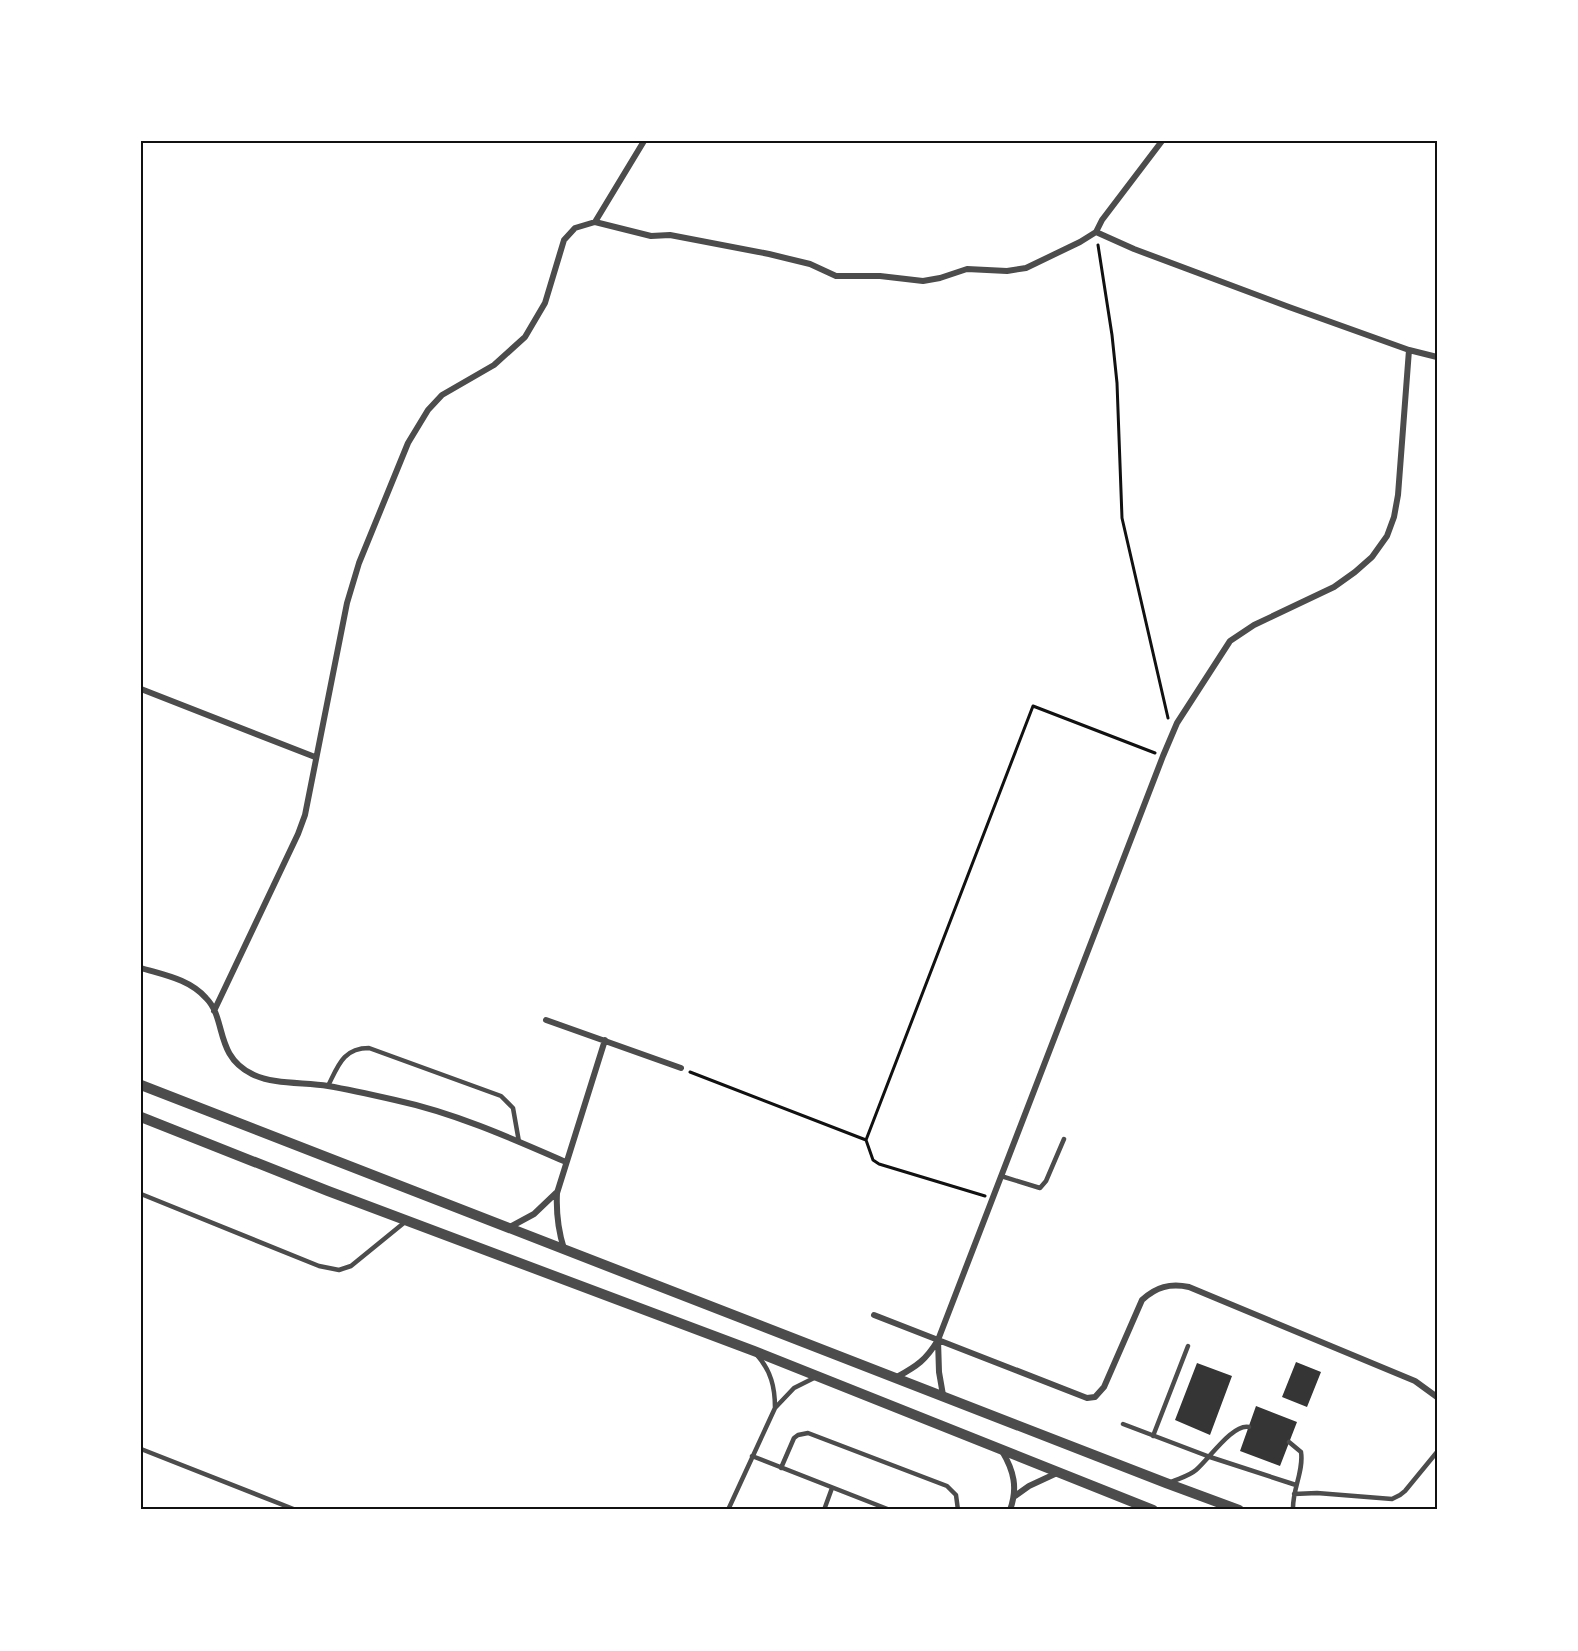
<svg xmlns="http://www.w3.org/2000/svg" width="1578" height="1651" viewBox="0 0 1578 1651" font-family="Spectral,serif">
<rect width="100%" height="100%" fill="#fff"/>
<path fill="#353535" d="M1296,1362L1321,1372L1307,1407L1282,1397Z
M1197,1363L1232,1376L1210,1435L1175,1420Z
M1256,1406L1297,1422L1280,1466L1240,1451Z"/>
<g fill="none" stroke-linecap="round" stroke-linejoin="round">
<path stroke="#111" stroke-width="3" d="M1098,245L1112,335L1117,383L1122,518L1168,718
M690,1072L866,1140L1033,706L1155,753
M866,1140L873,1160L879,1164L985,1196"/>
<path stroke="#4c4c4c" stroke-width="4.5" d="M328,1086C338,1066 343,1048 369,1048L501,1096L513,1108L519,1142
M1001,1176L1040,1188L1046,1181L1064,1139
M141,1194L319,1266L339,1270L351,1266L405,1222
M757,1355C771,1371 775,1387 775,1408
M1123,1424L1210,1457L1296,1485
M1153,1436L1188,1346
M1289,1442L1301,1452C1304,1471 1292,1490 1293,1510
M141,1449L296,1510
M752,1456L890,1510
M781,1468L794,1438L798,1435L808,1433L947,1486L956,1495L958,1510
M1171,1482C1180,1478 1189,1476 1196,1470C1209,1459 1233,1423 1249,1427
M1294,1494L1317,1493L1392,1499L1400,1495L1405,1491L1437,1452
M728,1510L775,1408L794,1388L816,1377
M824,1510L832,1488"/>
<path stroke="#4c4c4c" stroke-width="6" d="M595,222L651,236L670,235L769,254L810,264L836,276H880L923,281L940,278L967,269L1007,271L1026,268L1080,242L1096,232L1134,249L1289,307L1409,350L1437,357
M1096,232L1102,220L1162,141
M141,689L315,757
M141,968C164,975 189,979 206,998C227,1019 214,1055 252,1074C274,1085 304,1082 328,1086C351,1090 373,1095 395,1100C455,1113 511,1138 566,1162
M214,1011L298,834L305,815L347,603L359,563L408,443L428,410L442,395L494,365L525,337L545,303L564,240L575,228L595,222L644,141
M546,1020L681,1068
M510,1227L534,1214L556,1193
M564,1249C558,1230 556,1213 557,1193L605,1040
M874,1315L1087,1398L1095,1397L1104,1387L1142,1300C1156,1287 1170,1283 1189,1287L1415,1381L1437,1397
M938,1340L939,1372L943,1395
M897,1377C917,1366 926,1360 938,1340L1163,756L1177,723L1230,641L1254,625L1334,587L1355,572L1372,557L1387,536L1394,517L1398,495L1409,350
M1002,1451C1014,1471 1018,1488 1010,1510
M1015,1496L1029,1486L1057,1473"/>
<path stroke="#4c4c4c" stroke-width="10" d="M141,1085L1166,1483L1239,1510
M141,1117L328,1191L754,1351L1153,1510"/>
</g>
<rect width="1578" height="1651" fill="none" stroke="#ffffff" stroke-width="285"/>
<rect x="142" y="142" width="1294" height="1366" fill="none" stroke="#111" stroke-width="2"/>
</svg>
